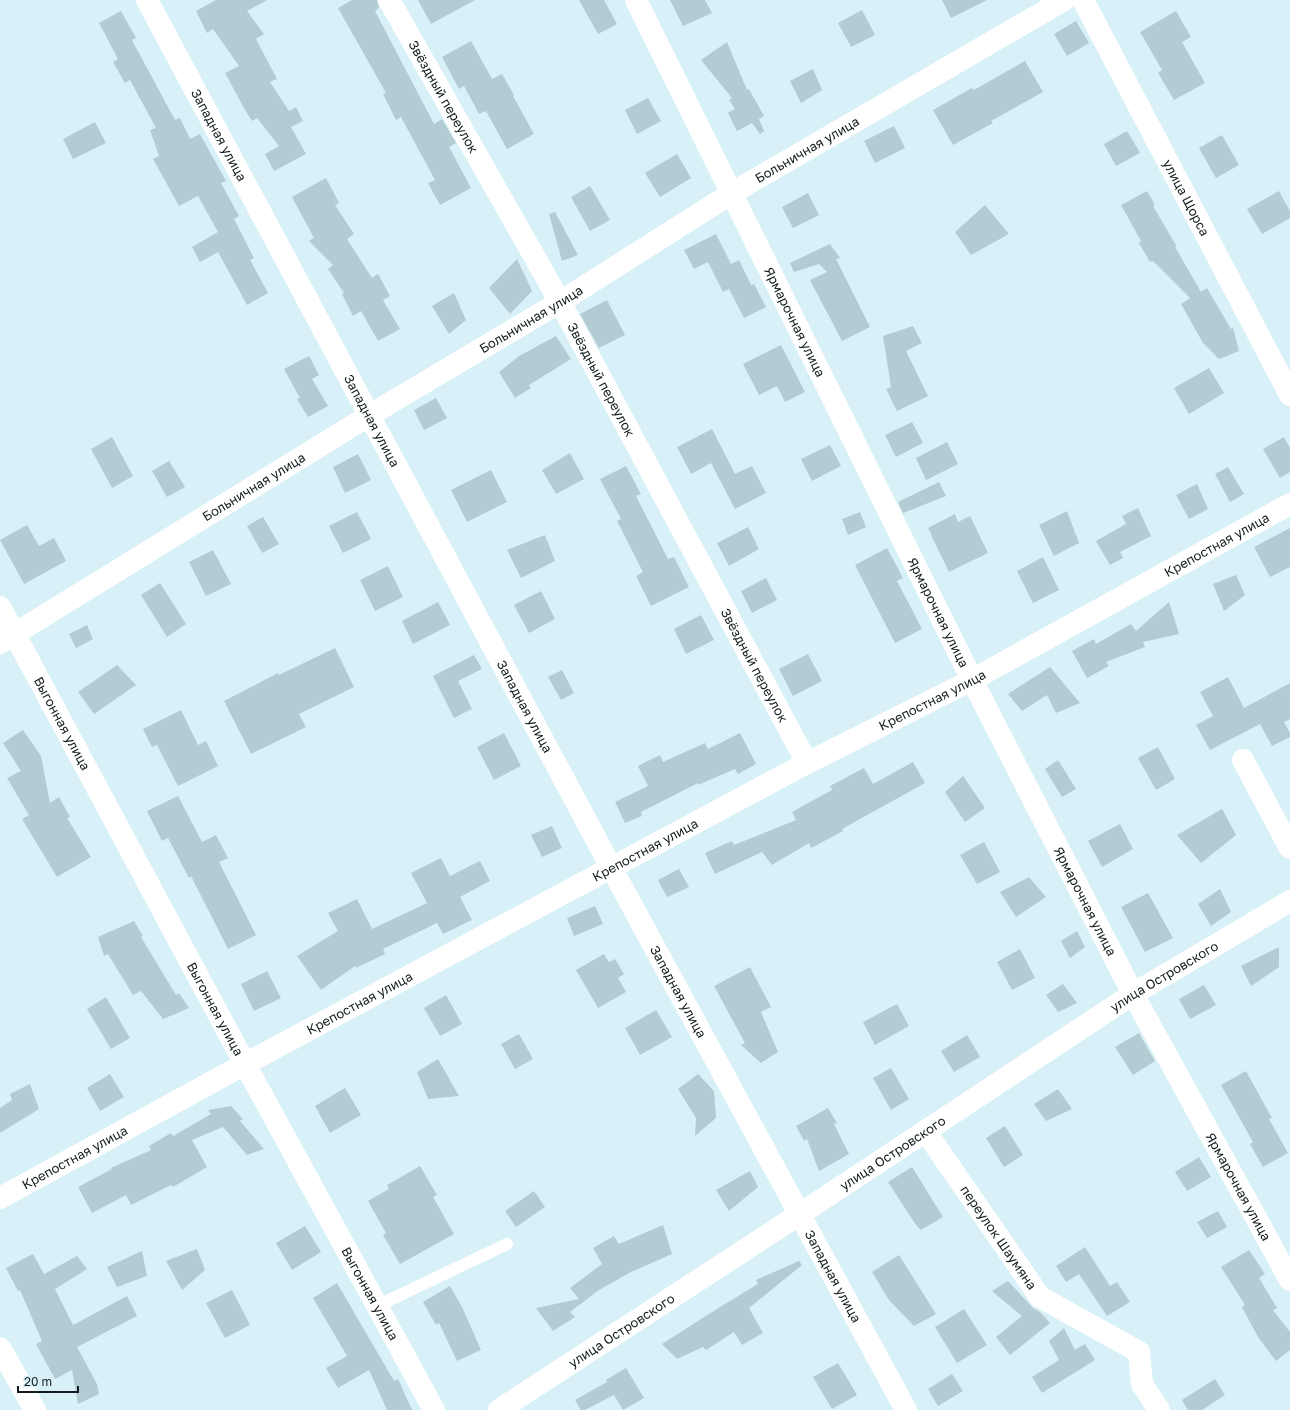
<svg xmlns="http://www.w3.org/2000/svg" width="1290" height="1410" viewBox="0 0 1290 1410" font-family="'Golos Text',sans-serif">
<rect width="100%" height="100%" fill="#d8f1f9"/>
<path fill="#b3cbd3" d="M216,0H267L247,11L264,34L256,39L277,79L270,82L289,111L296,107L303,121L291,127L306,154L274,171L265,154L279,146L257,118L252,121L244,108L225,73L239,66L213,29L207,33L196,11Z
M352,0H377L379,8L375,11L434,124L442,119L456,143L449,147L471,188L440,205L428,183L435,180L401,117L396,120L383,94L386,93L338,8Z
M418,0H475L431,24Z
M579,0H604L617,24L598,34Z
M670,0H705L712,13L683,26Z
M942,0H987L951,18Z
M862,10L875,35L851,47L838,23Z
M121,11L136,38L132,40L175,120L180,118L190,139L200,134L226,181L221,183L239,216L234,219L254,258L250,260L268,293L247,305L218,252L200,262L192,247L218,232L198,196L179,206L153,159L159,156L150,130L156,128L130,80L125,83L113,62L118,59L99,23Z
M1176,11L1191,37L1182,42L1205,83L1174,100L1158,73L1162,70L1140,32Z
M1076,21L1089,43L1067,56L1054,34Z
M471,41L492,79L502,74L514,95L513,96L534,134L507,149L486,111L479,114L464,86L459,89L442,57Z
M727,42L747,90L749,89L764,116L759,119L764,131L760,134L752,123L737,131L728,113L735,109L729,100L732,98L701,60Z
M1025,61L1043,92L991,121L993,123L953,145L933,110L972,88L974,90Z
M813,69L822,90L801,103L790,81Z
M648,98L661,121L637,134L625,110Z
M95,122L106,143L73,159L63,139Z
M894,126L905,148L875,163L864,141Z
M1127,131L1140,153L1116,166L1104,144Z
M1222,135L1239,165L1216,178L1199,148Z
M677,154L691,178L660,197L645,173Z
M326,178L339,203L335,205L354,234L347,239L372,278L378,274L390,296L383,300L400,329L378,341L361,311L353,316L342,294L344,293L328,269L333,265L309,241L314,238L292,197Z
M590,186L610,220L590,231L571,197Z
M1147,191L1155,205L1153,206L1177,247H1175L1201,292L1207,288L1231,329L1233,328L1239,351L1219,359L1203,343L1181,304L1190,298L1153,261L1150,262L1139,243L1141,241L1121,205Z
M1279,191L1290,211V218L1262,234L1247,209Z
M808,193L819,215L793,228L782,207Z
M985,205L1009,234L971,255L955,232Z
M555,212L578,255L562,261L549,214Z
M716,234L731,264L739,260L751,285L754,284L766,307L744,318L729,289L723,292L708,262L694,269L684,250Z
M830,244L840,258L836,259L870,327L842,341L810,280L827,272L819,264L794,272L790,263Z
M517,259L532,291L510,314L489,288Z
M454,293L466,320L449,334L432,306Z
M607,300L625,335L599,348L580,314Z
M913,326L922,343L906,351L928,396L897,411L886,389L891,387L883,336Z
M556,336L571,359L529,385L531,388L515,398L499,372L519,356Z
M781,345L805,392L785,402L777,386L759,395L743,364Z
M309,356L319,375L312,379L328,406L308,417L297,399L300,398L284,369Z
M1209,368L1224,393L1189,414L1174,388Z
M436,398L447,418L424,430L414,410Z
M912,422L923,443L896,457L885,435Z
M712,429L735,474L752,466L766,493L735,509L711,463L691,474L677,447Z
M112,437L133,476L112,488L91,449Z
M1284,437L1290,448V472L1280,478L1263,449Z
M947,442L958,464L926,480L916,458Z
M830,445L841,466L812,481L801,459Z
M570,453L584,479L556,494L542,470Z
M358,454L371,480L345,493L333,467Z
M169,461L185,487L167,497L152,471Z
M626,466L641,494L636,496L668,559L674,557L689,587L651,606L636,576L643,572L617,521L621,519L600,479Z
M1228,467L1244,494L1230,502L1215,474Z
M491,470L507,502L467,522L451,490Z
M939,482L946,496L903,513L898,502Z
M1197,484L1208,509L1189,519L1176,495Z
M1138,508L1151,536L1120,552L1123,558L1110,565L1096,541L1126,524L1122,516Z
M1067,511L1079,543L1054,556L1039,525Z
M357,512L371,539L343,553L329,526Z
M860,512L866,527L848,535L842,519Z
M955,514L958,522L970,516L988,553L949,572L931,535H932L928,528Z
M263,517L279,544L262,553L247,526Z
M27,525L39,546L54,538L66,561L24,584L0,540Z
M748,527L759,549L729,566L717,543Z
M1290,528V567L1270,577L1254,547Z
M545,535L555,561L521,578L507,550Z
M887,548L903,578L897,581L922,629L895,643L855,565Z
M213,550L231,584L206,596L189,562Z
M1043,557L1059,590L1033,603L1017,571Z
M388,566L403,597L375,611L360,580Z
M1236,575L1245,595L1224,611L1213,584Z
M766,578L777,600L752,613L741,591Z
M160,583L186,624L167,637L141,595Z
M541,591L555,619L529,633L514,605Z
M438,602L450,625L413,644L402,621Z
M1169,602L1179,634L1143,642L1145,647L1106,662L1109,666L1087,678L1072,651L1094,639L1096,644L1131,624L1136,631Z
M701,615L714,640L686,654L674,629Z
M87,625L93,639L76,648L69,634Z
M335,648L354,687L299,714L306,727L251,754L224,701L278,673L279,675Z
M808,654L822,681L793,696L779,669Z
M474,655L482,669L458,681L472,709L454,718L433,676Z
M117,665L136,685L94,714L78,692Z
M1050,667L1080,703L1056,713L1047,695L1022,711L1008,694Z
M562,670L574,693L561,700L548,677Z
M1228,677L1244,708L1290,683V719L1284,722L1290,733V737L1272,746L1260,724L1210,750L1196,725L1213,716L1200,692Z
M181,710L198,745L206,741L218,766L178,786L157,745L152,747L143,729Z
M23,730L41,756L50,803L59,797L70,817L67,818L91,857L57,877L22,819L29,815L7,778L21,771L3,743Z
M504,733L521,766L494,780L477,747Z
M740,733L756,764L738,774L735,769L698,785V783L641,812L642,816L625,823L615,802L648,786L638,766L660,755L663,762L705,743L708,749Z
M1158,747L1175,779L1156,790L1138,758Z
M1058,760L1076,789L1062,797L1045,769Z
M913,762L925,783L842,829L843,831L811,848L809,843L772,865L762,852L715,874L705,853L732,841L734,845L796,820L792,812L832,790L830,786L864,768L873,784Z
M963,776L985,808L965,822L945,792Z
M178,796L202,842L216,835L228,858L219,862L256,935L228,949L191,876L189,878L168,838L162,841L147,811Z
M1222,809L1236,835L1201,863L1177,835Z
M1120,824L1133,849L1102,867L1088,841Z
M552,826L562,848L542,857L531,835Z
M984,842L1000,872L977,884L960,855Z
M441,858L450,876L480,861L490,881L460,897L472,920L443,934L437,923L383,949L385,954L356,968L355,966L321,990L297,956L338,931L328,913L357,899L372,929L427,903L411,873Z
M679,869L689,887L667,897L658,880Z
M1029,877L1046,897L1016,917L1000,892Z
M1220,889L1231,912L1211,926L1198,904Z
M1148,893L1173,938L1145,952L1121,907Z
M595,906L603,924L574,936L567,918Z
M134,921L143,936L141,937L176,995L179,993L189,1008L163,1019L141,991L133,995L108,954L104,956L98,937Z
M1077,931L1085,947L1070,958L1061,941Z
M1279,947V967L1251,986L1241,966Z
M1020,949L1035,978L1012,990L997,962Z
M604,954L609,962L615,959L624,974L618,978L626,992L598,1008L576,970Z
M750,967L771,1007L761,1012L778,1052L761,1063L741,1045L745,1043L714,986Z
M267,971L281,998L254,1011L241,984Z
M1063,984L1077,1003L1058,1012L1046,995Z
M1204,985L1216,1005L1190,1019L1179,999Z
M446,995L462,1024L440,1036L424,1008Z
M106,997L130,1038L111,1049L87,1009Z
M897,1004L909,1026L875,1045L863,1022Z
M656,1010L672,1037L640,1055L625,1028Z
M1139,1033L1155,1061L1133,1075L1115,1047Z
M519,1034L533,1059L515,1069L501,1044Z
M967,1035L980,1057L954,1072L941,1051Z
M438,1059L459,1096L428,1099L417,1072Z
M891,1068L909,1099L891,1110L873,1078Z
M1246,1071L1272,1118L1269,1119L1288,1153L1263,1167L1250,1144L1253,1142L1221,1085Z
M110,1074L124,1097L100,1111L87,1088Z
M698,1074L714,1091L716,1118L695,1136L696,1118L678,1089Z
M30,1084L39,1109L0,1133V1108L12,1100L10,1094Z
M345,1088L361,1115L330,1133L315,1106Z
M1058,1089L1072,1109L1046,1121L1034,1104Z
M231,1106L243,1119L240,1121L264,1149L247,1155L223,1127L192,1140L207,1167L173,1187L171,1185L131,1205L126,1195L92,1213L78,1187L112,1169L111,1168L151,1150L149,1146L171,1133L173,1136L211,1114L208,1110Z
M828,1108L837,1123L834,1124L849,1154L819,1171L807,1139L804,1141L796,1126Z
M1005,1126L1023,1155L1004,1167L986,1138Z
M1199,1157L1211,1177L1187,1191L1175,1172Z
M420,1166L437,1195L433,1197L454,1234L400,1264L383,1235L386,1233L368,1201L389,1189L387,1185Z
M912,1167L943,1217L921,1230L916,1225L888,1182Z
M750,1171L758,1187L729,1211L716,1190Z
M534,1191L545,1207L516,1227L505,1211Z
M1218,1211L1227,1227L1207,1238L1197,1222Z
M663,1225L672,1254L631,1272L599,1290L570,1312L575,1317L553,1331L536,1308L579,1299L570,1288L602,1264L593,1248L614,1236L619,1244Z
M305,1226L321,1252L292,1270L276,1243Z
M1085,1247L1110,1286L1117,1282L1130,1302L1107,1316L1079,1274L1066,1282L1056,1266Z
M197,1249L205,1270L182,1290L166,1261Z
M1249,1250L1265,1274L1259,1278L1277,1308L1273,1310L1290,1332V1350L1276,1361L1258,1337L1242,1307L1245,1305L1221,1267Z
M142,1251L147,1276L117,1287L107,1267Z
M33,1254L44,1274L77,1256L87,1269L55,1289L73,1325L127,1296L137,1316L77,1347L97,1384L99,1394L78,1404L72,1370L55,1379L36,1344L42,1341L20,1290L18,1291L6,1268Z
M899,1255L936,1314L914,1326L889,1300L872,1272Z
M799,1261L802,1265L749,1308L763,1333L742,1345L734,1332L706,1350L703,1347L677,1359L662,1344L720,1307L758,1284L756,1280Z
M1008,1281L1033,1308L1040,1312L1050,1323L1010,1355L996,1337L1022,1316L992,1291Z
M337,1283L394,1381L398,1379L412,1410H387L369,1370L338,1388L326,1368L347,1356L313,1298Z
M450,1286L463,1309L481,1350L457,1361L439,1323L436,1325L423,1302Z
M232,1290L250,1325L225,1338L206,1303Z
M964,1309L987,1345L957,1363L935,1327Z
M1064,1328L1075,1350L1085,1344L1095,1360L1042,1393L1032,1377L1059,1360L1049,1341Z
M838,1363L857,1395L832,1409L813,1377Z
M626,1368L644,1398L623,1410L614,1395L585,1410H581L575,1400L607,1382L606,1380Z
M952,1374L963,1391L938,1406L928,1389Z
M1215,1379L1225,1395L1202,1410H1188L1182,1400Z"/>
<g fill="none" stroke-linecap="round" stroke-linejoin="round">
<path stroke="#fff" stroke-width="12" d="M377,1306L507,1244"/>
<g stroke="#fff" stroke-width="22">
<path id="s1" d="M147,0L612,869L906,1410"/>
<path id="s2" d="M389,0L560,302L807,763"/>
<path id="s3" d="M636,0L972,680L1133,994L1290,1280"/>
<path id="s4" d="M1083,0L1290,395"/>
<path id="s5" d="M0,607L245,1064L434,1410"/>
<path id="s6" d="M0,643L370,415L560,302L732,193L1064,0"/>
<path d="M1243,760L1290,848"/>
<path id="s7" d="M926,1132L1040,1297L1139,1352L1142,1384L1159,1410"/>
<path id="s8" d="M0,1198L245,1064L807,763L972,680L1290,504"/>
<path d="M0,1348L35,1410"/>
</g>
<path stroke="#fff" stroke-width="22" id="s9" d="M499,1410L800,1214L1133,994L1290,901"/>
</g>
<g text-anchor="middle" stroke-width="3" stroke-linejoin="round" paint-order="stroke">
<g font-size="13" fill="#121c1e" stroke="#d8f1f9">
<text dy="5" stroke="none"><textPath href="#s2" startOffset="111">Звёздный переулок</textPath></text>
<text dy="5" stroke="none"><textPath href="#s1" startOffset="153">Западная улица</textPath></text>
<text dy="5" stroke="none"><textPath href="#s6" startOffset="946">Больничная улица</textPath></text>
<text dy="5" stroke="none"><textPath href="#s4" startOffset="223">улица Щорса</textPath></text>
<text dy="5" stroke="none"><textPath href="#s6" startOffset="622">Больничная улица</textPath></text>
<text dy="5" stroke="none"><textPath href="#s3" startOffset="359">Ярмарочная улица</textPath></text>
<text dy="5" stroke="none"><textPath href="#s2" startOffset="435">Звёздный переулок</textPath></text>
<text dy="5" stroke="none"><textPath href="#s1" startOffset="477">Западная улица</textPath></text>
<text dy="5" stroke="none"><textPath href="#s6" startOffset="298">Больничная улица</textPath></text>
<text dy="5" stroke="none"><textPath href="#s8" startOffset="1381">Крепостная улица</textPath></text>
<text dy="5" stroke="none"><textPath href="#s3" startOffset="683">Ярмарочная улица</textPath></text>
<text dy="5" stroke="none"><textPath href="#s2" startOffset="759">Звёздный переулок</textPath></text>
<text dy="5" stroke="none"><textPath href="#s8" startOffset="1057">Крепостная улица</textPath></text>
<text dy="5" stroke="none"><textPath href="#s1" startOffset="801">Западная улица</textPath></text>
<text dy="5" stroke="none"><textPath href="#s5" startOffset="132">Выгонная улица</textPath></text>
<text dy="5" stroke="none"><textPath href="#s8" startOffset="733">Крепостная улица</textPath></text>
<text dy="5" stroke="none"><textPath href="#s3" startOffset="1007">Ярмарочная улица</textPath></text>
<text dy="5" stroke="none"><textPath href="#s9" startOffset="794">улица Островского</textPath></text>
<text dy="5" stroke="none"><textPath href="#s1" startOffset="1125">Западная улица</textPath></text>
<text dy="5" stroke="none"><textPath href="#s8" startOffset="409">Крепостная улица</textPath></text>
<text dy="5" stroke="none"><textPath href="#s5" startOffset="456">Выгонная улица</textPath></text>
<text dy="5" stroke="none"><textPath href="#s9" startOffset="470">улица Островского</textPath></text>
<text dy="5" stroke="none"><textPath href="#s8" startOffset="85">Крепостная улица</textPath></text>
<text dy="5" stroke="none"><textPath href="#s3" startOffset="1331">Ярмарочная улица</textPath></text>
<text dy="5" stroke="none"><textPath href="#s7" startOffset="128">переулок Шаумяна</textPath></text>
<text dy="5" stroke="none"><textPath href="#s1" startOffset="1449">Западная улица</textPath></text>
<text dy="5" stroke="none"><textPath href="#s5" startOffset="780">Выгонная улица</textPath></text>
<text dy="5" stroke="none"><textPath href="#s9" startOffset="146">улица Островского</textPath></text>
</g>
</g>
<path d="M18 1386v6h60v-6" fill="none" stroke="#121c1e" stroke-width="2"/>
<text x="24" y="1386" font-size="12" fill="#121c1e" stroke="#d8f1f9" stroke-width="3" paint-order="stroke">20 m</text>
</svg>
